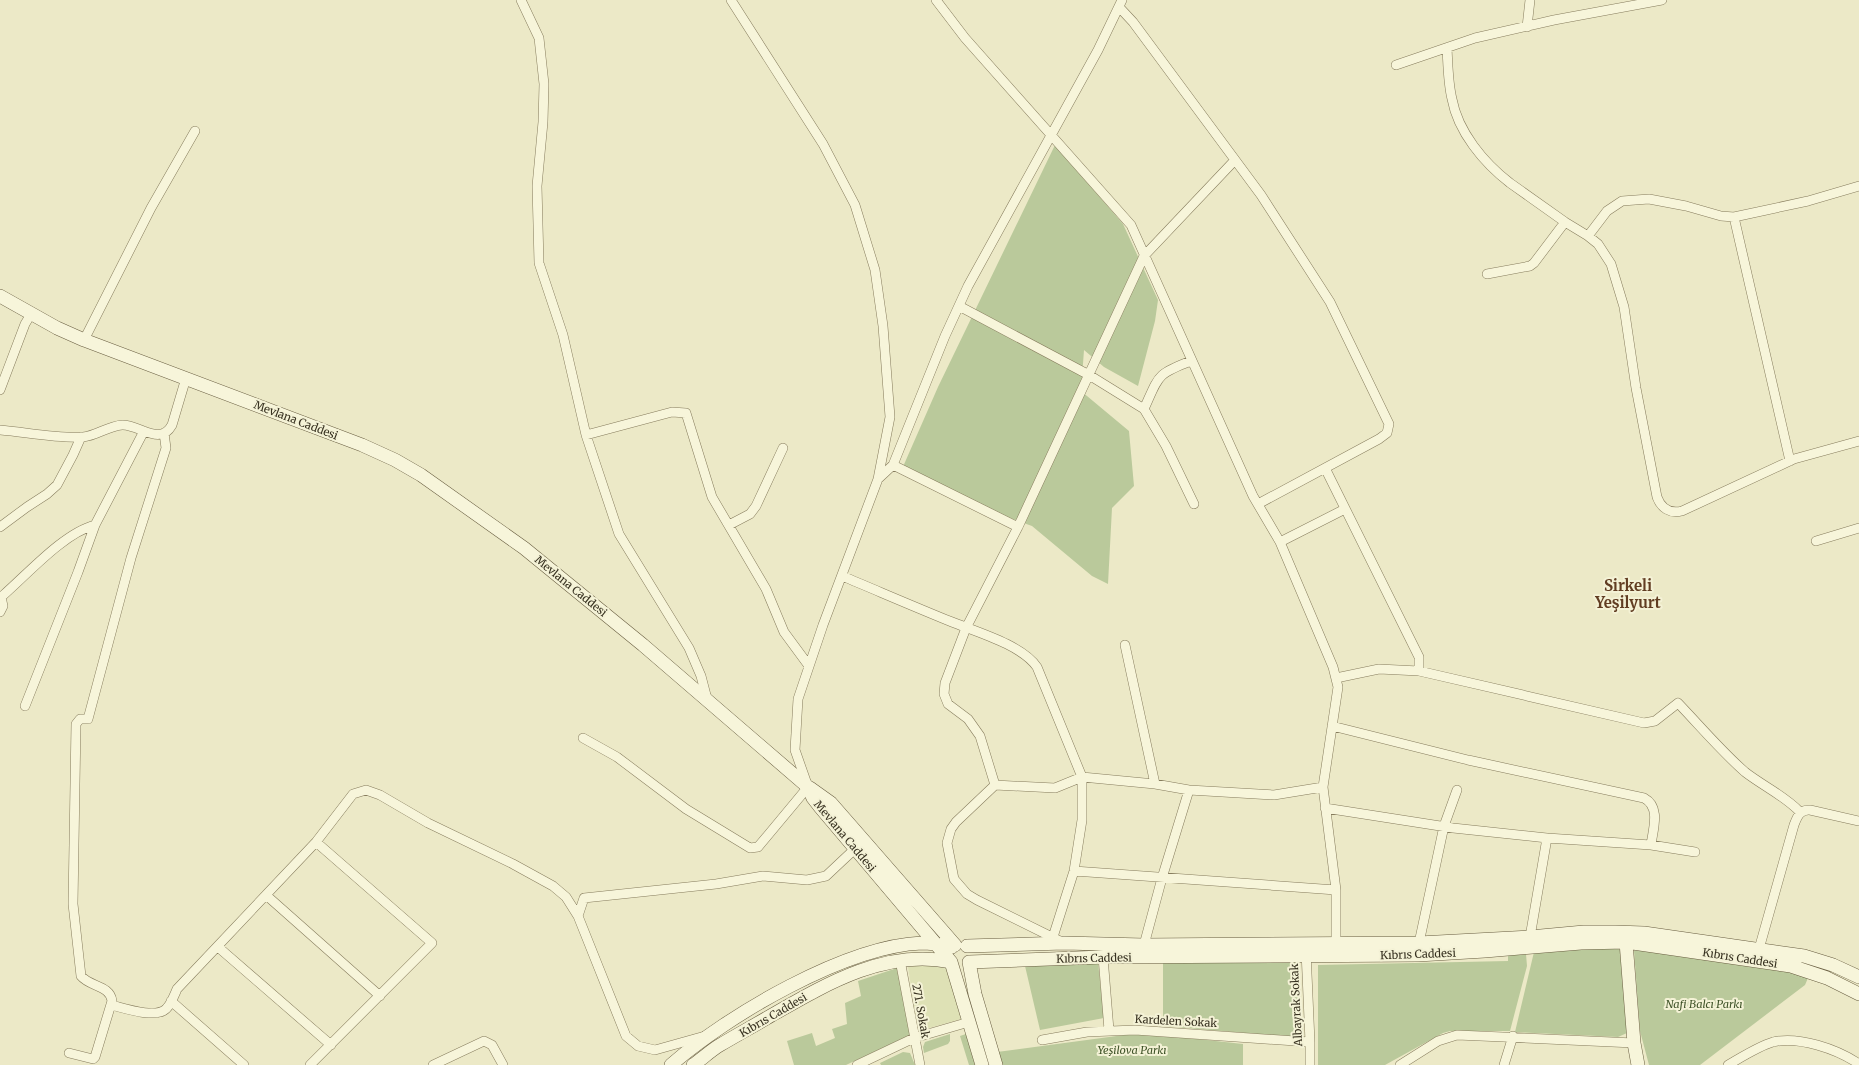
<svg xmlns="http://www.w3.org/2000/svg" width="1859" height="1065" viewBox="0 0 1859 1065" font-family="Merriweather,serif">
<rect width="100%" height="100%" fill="#ece9c7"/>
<path fill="#dee1b5" d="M935,963L944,965L949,972L961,1019L918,1031L908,967Z"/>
<path fill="#bac99b" d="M1055,145L1123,224L1158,300L1155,321L1138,386L1104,367L1084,350L1081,391L1129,431L1134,486L1112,508L1108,584L1092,576L1032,526L971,504L902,469L938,387Z
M1615,947L1622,951L1627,1033L1618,1037L1515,1032L1534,952Z
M1641,949L1800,971L1808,978L1805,985L1700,1065H1649L1640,1031L1634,951Z
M1526,954L1527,966L1510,1031H1450L1443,1033L1385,1065H1318V965L1508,961V955Z
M1098,962L1104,1018L1040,1030L1025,966Z
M1297,962L1299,965L1303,1038L1163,1026V963Z
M897,968L910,1035L846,1065H794L787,1041L812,1033L816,1046L835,1038L832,1029L847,1024L845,1003L861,996L858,981Z
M950,1034V1041L948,1044L924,1053L923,1047L925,1042Z
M966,1034L975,1065H969L960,1036Z
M1152,1034L1243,1044V1065H1001L997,1052L1124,1035Z
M903,1052L910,1053L915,1065H881L880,1063Z"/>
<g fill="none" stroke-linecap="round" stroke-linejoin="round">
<defs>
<path id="street" d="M521,0L539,38L544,84L543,122L537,186L539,263L563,335L586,435L619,534L689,648L701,676L707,699
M936,0L965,38L1131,225L1253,496L1280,542L1333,667L1338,687L1323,787L1336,890V949
M1119,7L1133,22L1261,195L1330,302L1389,424L1387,433L1379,439L1258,504
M1527,27L1530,0
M1447,48C1448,65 1448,83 1452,99C1458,132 1484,163 1510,183L1565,222L1588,236L1598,244L1611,264L1624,307L1636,388L1657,497C1661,508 1670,514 1682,511L1794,459L1859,441
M1396,65L1475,38L1554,20L1662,0
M1734,217L1790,461
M1588,236L1607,211L1622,201L1649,199L1686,206L1721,216L1734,217L1808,201L1859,186
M1487,274L1530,266L1534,263L1565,222
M959,306L1089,375L1144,409L1166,446L1194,504
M84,340L151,208L195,131
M0,390L25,324L31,314
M1144,409C1159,376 1156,374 1191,361
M0,430C25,432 59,439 83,437C96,436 108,426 122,425C139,424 160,447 172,425L186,378
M586,435L672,412L686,413L712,497L766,589L784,632L809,666
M893,465L1018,527
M1325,468L1419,657V671
M878,479L893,465L945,336L968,286L1098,50L1122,0
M729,525L750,514L756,506L783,448
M0,527L27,507L47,494L57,485L73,455L81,437
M1816,541L1859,528
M1280,542L1345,509
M842,576C878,591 915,607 952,622C977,632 1022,645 1037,667L1082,777V820L1074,871L1053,937
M0,598C25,577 63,533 95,525
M0,612L3,606L1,597
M1125,645L1155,784
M1336,678L1379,669L1419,671L1644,723L1655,721L1678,703C1700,726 1721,751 1745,772C1763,786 1785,796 1800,812
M25,706L78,572L95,525L144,431
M1332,726L1468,760L1644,798C1661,807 1653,829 1651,845
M583,738L617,757L686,809L750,848L758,847L808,787L795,750L798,699L823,625L878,479L890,417L883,326L875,270L855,205L823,144L731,0
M995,785L980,736L968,719L948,704L944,694L945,683L966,628L1018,527L1144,256L1235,160
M1325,808L1453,828L1547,838L1651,845L1695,852
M1074,871L1336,890
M266,895L380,996
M578,916L584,898L716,884L763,876L807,880L826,876L859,845
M1530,937L1547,838
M1062,942L977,900L967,894L954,879L947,843L951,829L956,822L995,785L1055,788L1082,777L1155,784L1189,790L1274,795L1323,787
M1419,943L1444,826L1457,790
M1144,945L1162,878L1189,790
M218,947L331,1045
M1759,949L1794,825C1797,817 1800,809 1810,810L1859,821
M1306,951L1310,1042V1065
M1103,957L1109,1030
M900,960L920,1065
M171,1001L244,1065
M111,1005C124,1008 155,1019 166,1009C171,1004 174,996 177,989L316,842L353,794L366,790L380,795L428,823L513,864L553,886L566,897L578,916L626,1036L638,1046L655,1050L705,1036
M1042,1040L1087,1032L1135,1030L1310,1042
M69,1053L93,1059L95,1057L112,1001C110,985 90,987 81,976L73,904L76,724L80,719H88L131,558L166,448L164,433
M310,1065L432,943L316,842
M433,1065L484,1041L492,1045L503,1065
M857,1065L914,1038L969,1022
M1400,1065L1438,1041L1457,1035L1634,1043
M1504,1065L1513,1036
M1728,1065C1738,1059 1762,1045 1773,1042C1799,1036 1837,1049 1859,1064"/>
<path id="secondary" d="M0,296L57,328L84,340L362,445L395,460L421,475L524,548L643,645L808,787L813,798L820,807L951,962L982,1065
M810,788L831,803L955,945
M1626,942L1634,1043L1638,1065
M967,946L1064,943L1144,945L1419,943L1530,937L1584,932H1615L1644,933L1804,956L1833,965L1859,977
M671,1065C728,1015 846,946 922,943C933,943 942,945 952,947
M693,1065C702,1059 710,1051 720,1045C737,1035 755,1025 772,1015C826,984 887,948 951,962
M996,1065L975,994L969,962L1103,957L1418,955L1485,951L1581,943L1626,942L1791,966L1827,978L1859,994"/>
</defs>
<use href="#street" stroke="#867c5d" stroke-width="10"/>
<use href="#secondary" stroke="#685d40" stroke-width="14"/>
<use href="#street" stroke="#f7f5da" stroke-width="9"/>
<use href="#secondary" stroke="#f7f5da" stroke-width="13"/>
</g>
<g text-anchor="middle" stroke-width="4" stroke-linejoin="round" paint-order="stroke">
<g font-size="11" fill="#373120" stroke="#f4f2d6">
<text transform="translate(296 420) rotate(21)" y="4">Mevlana Caddesi</text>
<text transform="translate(571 586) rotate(39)" y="4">Mevlana Caddesi</text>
<text transform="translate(845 836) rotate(50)" y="4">Mevlana Caddesi</text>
<text transform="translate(1418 954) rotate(-2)" y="4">Kıbrıs Caddesi</text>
<text transform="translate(1094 958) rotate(-1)" y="4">Kıbrıs Caddesi</text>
<text transform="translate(1740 958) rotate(9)" y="4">Kıbrıs Caddesi</text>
<text transform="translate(1296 1005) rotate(-93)" y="4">Albayrak Sokak</text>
<text transform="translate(921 1011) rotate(80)" y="4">271. Sokak</text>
<text transform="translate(773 1015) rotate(-30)" y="4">Kıbrıs Caddesi</text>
<text transform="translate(1176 1021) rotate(3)" y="4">Kardelen Sokak</text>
</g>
<g font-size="11" font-style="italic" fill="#3f5328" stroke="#f4f2d6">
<text x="1704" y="1008">Nafi Balcı Parkı</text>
<text x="1132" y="1054">Yeşilova Parkı</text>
</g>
<g font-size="15" font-weight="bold" fill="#613d22" stroke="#f4f2d6">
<text x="1628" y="591">Sirkeli<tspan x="1628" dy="17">Yeşilyurt</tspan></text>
</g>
</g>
</svg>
